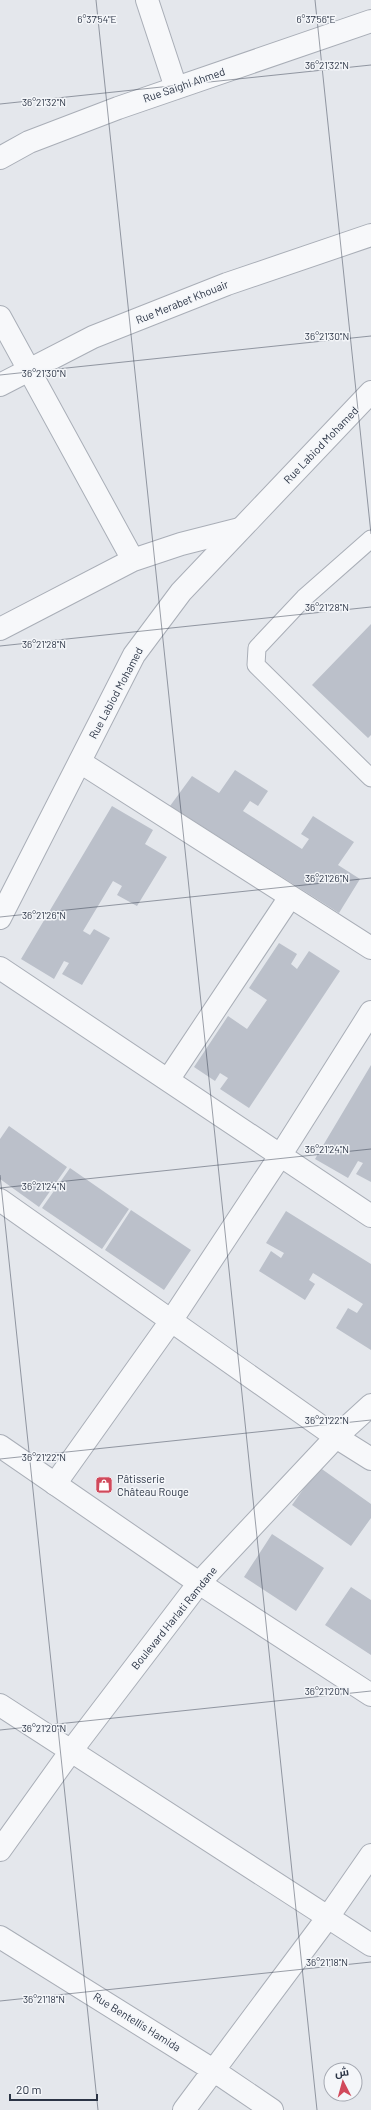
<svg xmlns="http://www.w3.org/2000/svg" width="371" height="2110" viewBox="0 0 371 2110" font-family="Barlow,Cairo,sans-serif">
<rect width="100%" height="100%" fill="#e4e7ec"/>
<path fill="#bbc0ca" d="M371,624V735L368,738L312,685Z
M235,770L268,791L258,806L250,801L243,811L302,849L309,839L301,834L313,816L354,842L338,865L360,879L339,913L170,806L192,776L219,793Z
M112,806L153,830L145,844L167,857L137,906L117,895L122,886L113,881L83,931L90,935L94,929L110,938L82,985L62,974L69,963L64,961L54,979L21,959Z
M279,943L297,954L291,964L297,969L309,951L340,971L249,1108L220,1089L228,1078L220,1073L215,1081L194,1067L228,1016L247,1029L267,1000L249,988Z
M371,1065V1182L356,1174L363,1163L358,1161L348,1178L315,1159Z
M9,1126L67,1167L39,1207L0,1179V1139Z
M70,1168L129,1209L102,1249L42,1208Z
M131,1210L191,1250L164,1290L105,1250Z
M286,1211L371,1264V1350L336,1328L348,1308L357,1313L363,1304L313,1273L309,1280L315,1284L305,1300L259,1271L271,1251L281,1258L284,1253L266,1243Z
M319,1467L371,1504V1518L351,1546L292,1505Z
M272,1534L324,1568L296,1611L244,1577Z
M351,1587L371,1600V1655L325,1625Z"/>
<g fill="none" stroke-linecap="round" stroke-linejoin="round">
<defs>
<path id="service" d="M371,539L304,598L257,648L256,665L371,778"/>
<path id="minor" d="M147,0L176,88
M0,158L29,142L118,108L371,21
M0,317L133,560
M0,385L93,337L227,284L371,235
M0,629L133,560L181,544L240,529
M80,762L371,948
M0,968L371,1216
M168,1080L290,897
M0,1200L336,1437L371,1459
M55,1484L171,1321L280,1156L371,1012
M0,1705L371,1945
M0,1850L71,1751L199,1583L336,1437L371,1405
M0,1937L213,2070L272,2110
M184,2110L328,1917L371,1855"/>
<path id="tertiary" d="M0,918L134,655L181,592L371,392
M0,1446L199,1583L371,1695"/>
</defs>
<use href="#service" stroke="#a9aeb7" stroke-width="19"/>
<use href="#minor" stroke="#a9aeb7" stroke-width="24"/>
<use href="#tertiary" stroke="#a9aeb7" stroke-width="24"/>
<use href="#service" stroke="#f7f8fa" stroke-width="17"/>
<use href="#minor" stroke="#f7f8fa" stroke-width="22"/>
<use href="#tertiary" stroke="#f7f8fa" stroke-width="22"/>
</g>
<path fill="none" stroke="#2b3445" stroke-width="1" stroke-opacity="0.45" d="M96,0L317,2110M315,0L371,534M0,104L371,65M0,375L371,336M0,646L371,607M0,917L371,878M0,1175L98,2110M0,1188L371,1149M0,1459L371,1420M0,1730L371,1691M0,2001L371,1962"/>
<defs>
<symbol id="shop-square" viewBox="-11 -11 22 22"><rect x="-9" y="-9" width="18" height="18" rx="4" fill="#d1495b" stroke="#f4f6f9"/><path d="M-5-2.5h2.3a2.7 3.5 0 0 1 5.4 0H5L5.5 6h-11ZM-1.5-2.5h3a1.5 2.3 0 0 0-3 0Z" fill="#fff"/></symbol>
</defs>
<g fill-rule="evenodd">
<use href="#shop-square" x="94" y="1475" width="20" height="20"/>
</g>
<g text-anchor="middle" stroke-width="3" stroke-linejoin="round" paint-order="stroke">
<g font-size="11" fill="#2b3445" stroke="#f4f6f9">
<text transform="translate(184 85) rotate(-19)" y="4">Rue Saighi Ahmed</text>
<text transform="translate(182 302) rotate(-22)" y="4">Rue Merabet Khouair</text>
<text transform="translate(321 445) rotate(-46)" y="4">Rue Labiod Mohamed</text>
<text transform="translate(116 693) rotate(-62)" y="4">Rue Labiod Mohamed</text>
<text transform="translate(174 1618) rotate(-51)" y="4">Boulevard Harlati Ramdane</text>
<text transform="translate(137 2022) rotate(32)" y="4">Rue Bentellis Hamida</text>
</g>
<g font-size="11" fill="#2b3445" stroke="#f4f6f9" text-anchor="start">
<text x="117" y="1483">Pâtisserie<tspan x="117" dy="13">Château Rouge</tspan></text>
</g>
</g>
<g font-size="10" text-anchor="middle" fill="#2b3445" stroke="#f4f6f9" stroke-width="3" stroke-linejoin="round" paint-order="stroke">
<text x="97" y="23">6°37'54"E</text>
<text x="316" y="23">6°37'56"E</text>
<text x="327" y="69">36°21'32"N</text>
<text x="44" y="106">36°21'32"N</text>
<text x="327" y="340">36°21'30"N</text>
<text x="44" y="377">36°21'30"N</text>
<text x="327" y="611">36°21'28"N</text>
<text x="44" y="648">36°21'28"N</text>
<text x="327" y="882">36°21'26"N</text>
<text x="44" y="919">36°21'26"N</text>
<text x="327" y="1153">36°21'24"N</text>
<text x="44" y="1190">36°21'24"N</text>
<text x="327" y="1424">36°21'22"N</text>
<text x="44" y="1461">36°21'22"N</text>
<text x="327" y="1695">36°21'20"N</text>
<text x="44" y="1732">36°21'20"N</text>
<text x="327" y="1966">36°21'18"N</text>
<text x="44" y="2003">36°21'18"N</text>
</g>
<g transform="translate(343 2082) rotate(354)"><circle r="19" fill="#f4f6f9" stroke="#a4a8b1"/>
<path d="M0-3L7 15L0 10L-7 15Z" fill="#d1495b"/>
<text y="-6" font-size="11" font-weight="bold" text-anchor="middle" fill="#2b3445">ش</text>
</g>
<path d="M10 2094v6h87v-6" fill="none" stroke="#2b3445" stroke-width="2"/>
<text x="16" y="2094" font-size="12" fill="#2b3445" stroke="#f4f6f9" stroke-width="3" paint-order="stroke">20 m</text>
</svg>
